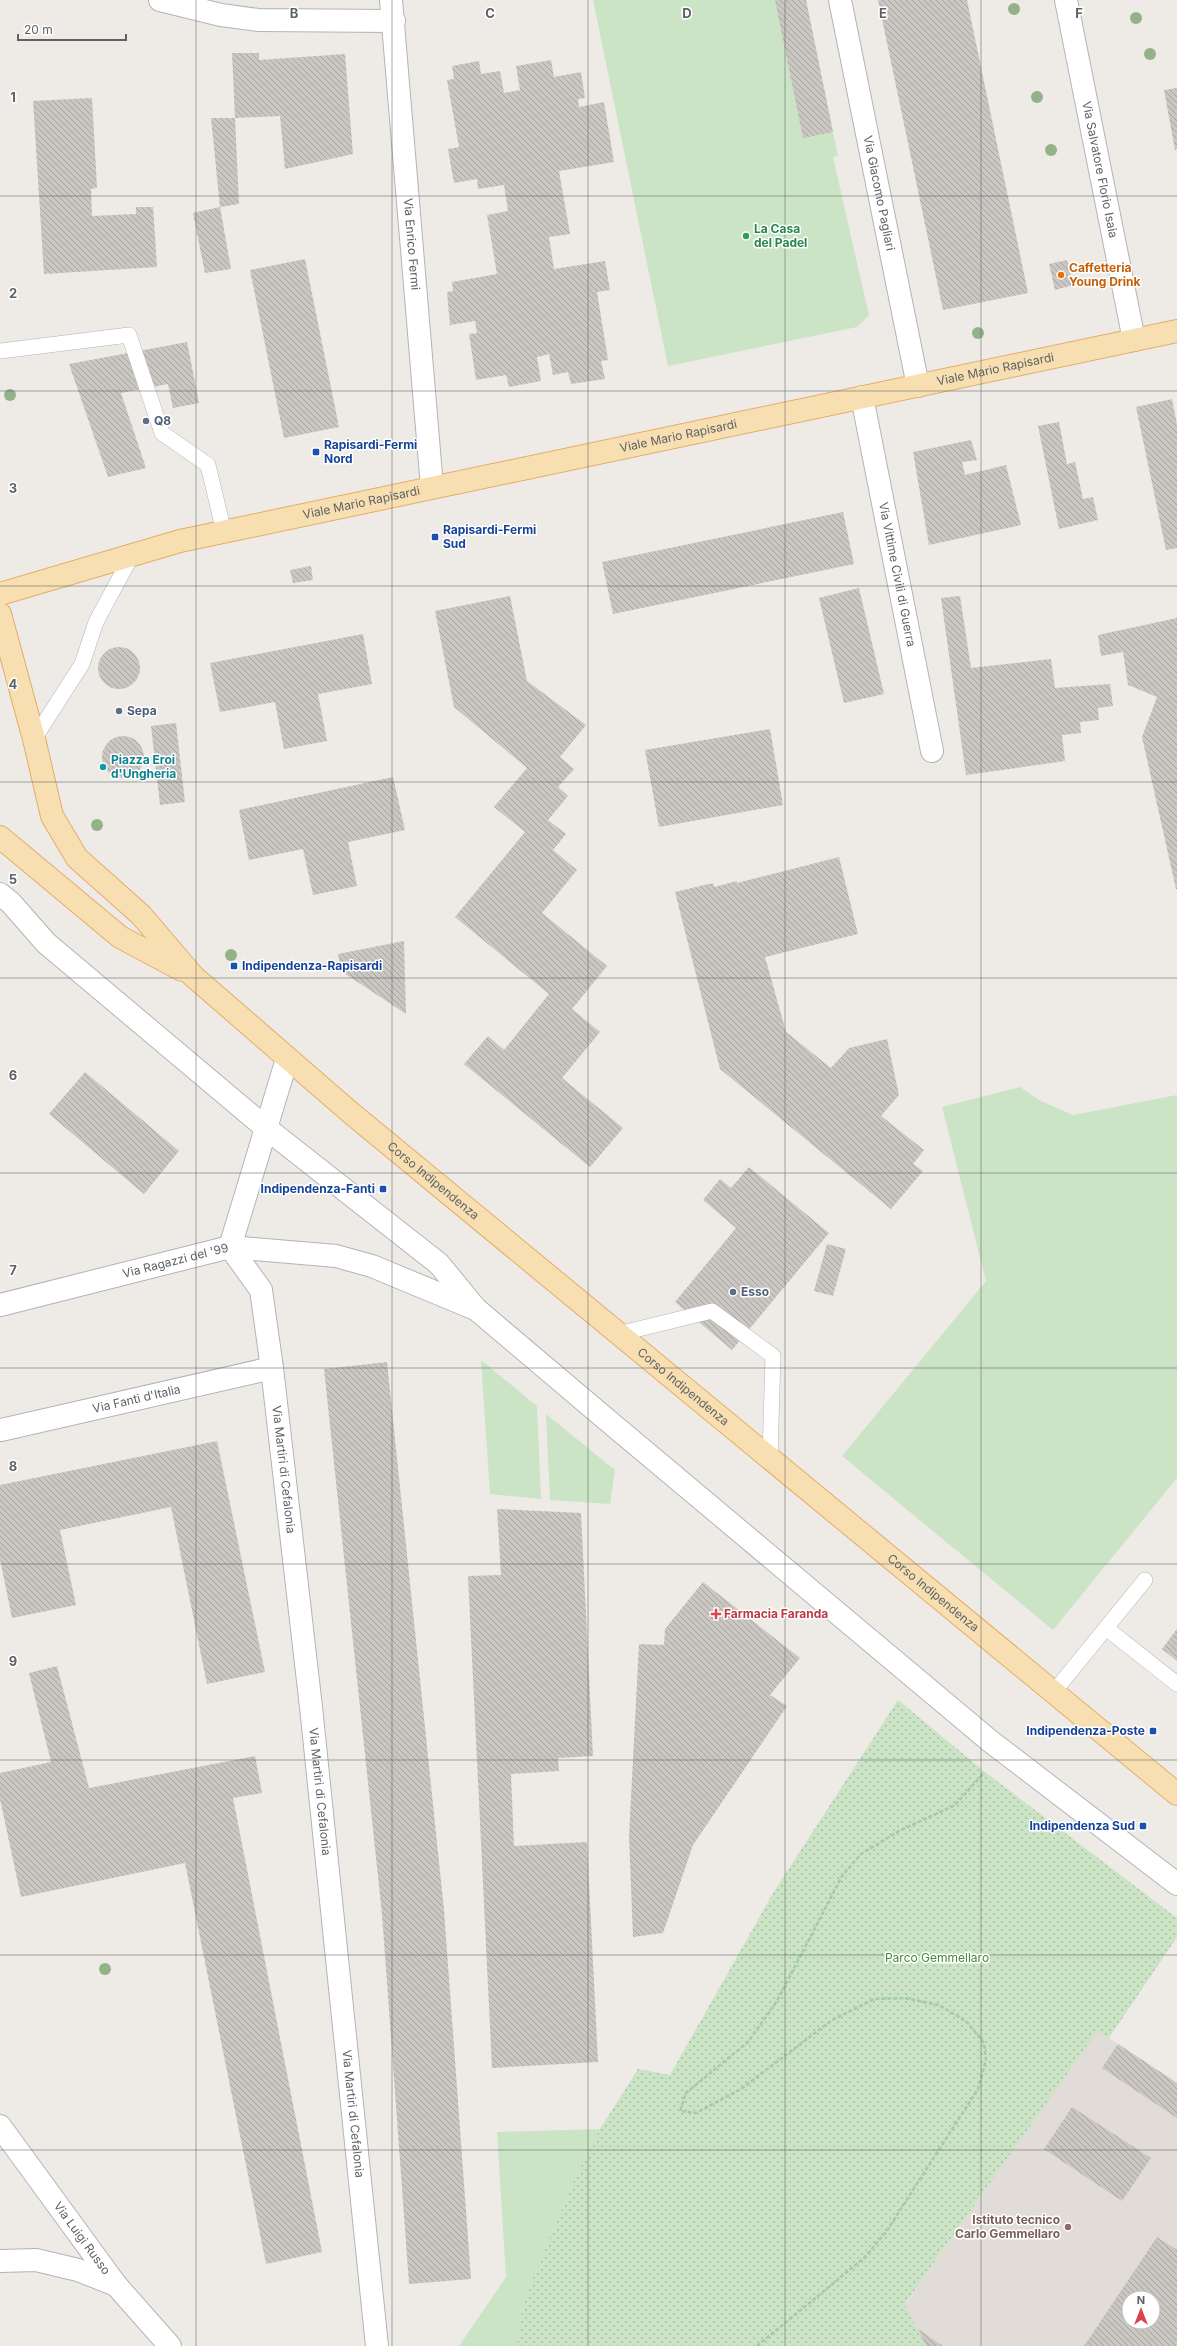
<svg xmlns="http://www.w3.org/2000/svg" width="1177" height="2346" viewBox="0 0 1177 2346" font-family="Inter,sans-serif">
<defs>
<pattern id="park-dots" width="8" height="8" patternUnits="userSpaceOnUse"><rect width="8" height="8" fill="#cbe4c5"/><path d="M2 2h.1M6 6h.1" fill="none" stroke="#a8bca4" stroke-width="1.8" stroke-linecap="round"/></pattern>
<pattern id="building-back-hatch" width="6" height="6" patternUnits="userSpaceOnUse"><rect width="6" height="6" fill="#cac6c2"/><path d="M-1 5l2 2M0 0l6 6M5-1l2 2" fill="none" stroke="#a7a4a1"/></pattern>
</defs>
<rect width="100%" height="100%" fill="#eeebe6"/>
<path fill="#e1dcd7" fill-rule="evenodd" d="M1097,2030L1177,2083V2346H926L905,2305ZM1129,2298H1153V2322H1129Z"/>
<path fill="#cbe4c5" d="M593,0H806L838,156L833,157L869,315L857,327L668,366Z
M1020,1087L1041,1101L1073,1115L1177,1095V1478L1053,1630L842,1456L986,1281L942,1107Z
M481,1360L537,1406L541,1499L490,1494Z
M546,1414L615,1470L610,1504L550,1500Z
M600,2129L572,2185L523,2303L517,2346H459L506,2277L497,2132Z"/>
<path fill="url(#park-dots)" d="M898,1700L985,1772L1177,1918V1937L1109,2038L1097,2031L905,2304L926,2346H517L523,2303L572,2185L600,2129L638,2069L670,2075L773,1893Z"/>
<path fill="url(#building-back-hatch)" fill-rule="evenodd" d="M775,0H806L833,132L803,138Z
M878,0H967L1028,293L943,310Z
M232,53H259V60L345,54L353,154L285,169L280,116L235,118Z
M551,60L554,77L581,72L585,98L578,99L579,107L604,102L614,162L559,171L570,234L549,237L554,269L605,261L610,290L597,292L608,360L601,361L605,379L571,384L568,372L553,375L549,354L537,357L541,381L509,387L506,375L476,380L469,334L477,333L475,321L450,325L447,292L453,291L452,282L497,274L487,215L508,211L504,185L478,189L477,179L454,183L448,149L459,147L447,80L454,79L452,66L479,61L481,74L500,71L504,93L520,90L516,66Z
M1177,88V149L1175,150L1164,90Z
M92,98L97,188L91,189L92,216L136,214V207H153L157,267L44,274L33,101Z
M211,118H235L239,204L220,207Z
M220,207L231,269L205,273L193,213Z
M305,259L339,427L284,438L250,270Z
M1067,260L1073,285L1055,290L1049,264Z
M187,342L199,403L173,408L168,384L121,393L146,468L108,477L69,364Z
M1172,399L1177,425V548L1166,550L1136,407Z
M1059,422L1067,464L1075,462L1083,499L1093,497L1098,520L1059,529L1038,426Z
M971,440L977,460L962,462L965,475L1006,465L1021,525L929,545L913,452Z
M843,512L854,564L613,614L602,562Z
M311,566L313,580L293,583L290,570Z
M859,588L884,694L844,703L819,598Z
M510,596L527,681L586,725L560,757L574,769L558,787L568,796L548,820L566,834L553,850L577,870L542,913L607,966L572,1009L600,1032L562,1078L623,1128L590,1167L464,1064L488,1036L504,1050L549,994L455,917L525,832L494,807L527,768L454,707L435,611Z
M960,596L971,668L1051,659L1055,688L1110,684L1113,706L1098,708L1099,720L1080,722L1081,733L1062,735L1065,761L966,775L941,598Z
M1177,618V889H1176L1142,737L1157,697L1128,685L1123,652L1101,656L1098,635Z
M363,634L372,684L318,694L327,741L284,749L275,702L220,712L210,663Z
M98 668a21 21 0 1 1 42 0a21 21 0 1 1-42 0Z
M176,723L185,802L160,805L151,726Z
M770,729L783,805L659,827L645,750Z
M102 757a21 21 0 1 1 42 0a21 21 0 1 1-42 0Z
M393,777L405,830L348,842L357,886L313,895L303,849L249,860L239,810Z
M839,857L858,934L765,957L786,1032L831,1068L849,1048L887,1039L899,1095L881,1116L924,1150L913,1164L923,1171L891,1209L720,1069L675,892L713,883L714,887L737,881V883Z
M404,941L406,1014L341,971L338,954Z
M85,1072L179,1151L144,1194L49,1114Z
M749,1167L829,1233L732,1350L675,1302L736,1228L703,1200L720,1179L731,1188Z
M827,1244L846,1249L833,1296L814,1291Z
M387,1362L444,1910L471,2279L409,2284L382,1914L324,1369Z
M217,1441L265,1672L207,1684L171,1507L60,1530L76,1605L12,1618L0,1559V1485Z
M497,1509L581,1513L593,1756L558,1758L559,1771L511,1774L514,1846L587,1842L598,2062L492,2068L468,1576L501,1575Z
M703,1582L800,1658L770,1695L787,1706L693,1845L663,1933L633,1937L629,1836L639,1644L664,1645L665,1629Z
M1177,1629V1661L1162,1649Z
M57,1666L89,1788L255,1756L262,1793L233,1798L322,2252L266,2264L185,1863L21,1897L0,1799V1773L51,1762L29,1673Z
M1118,2044L1177,2083V2118L1102,2068Z
M1072,2107L1151,2158L1122,2201L1044,2149Z
M1157,2237L1177,2250V2346H1084ZM1129,2298H1153V2322H1129Z
M918,2329L943,2346H926Z"/>
<g fill="none" stroke-linecap="round" stroke-linejoin="round">
<defs>
<path id="lane" d="M0,351L129,335L162,433L208,465L224,532
M34,739L82,664L96,622L132,555
M618,1334L712,1311L773,1356L770,1457
M1106,1628L1177,1684
M1053,1693L1145,1580"/>
<g id="street">
<path d="M160,0L221,15L258,20L394,21"/>
<path id="s1" d="M391,0L432,487"/>
<path id="s2" d="M840,0L918,386"/>
<path id="s3" d="M1066,0L1134,340"/>
<path id="s4" d="M862,397L932,751"/>
<path d="M0,894L11,903L46,943L266,1128L439,1264L476,1309L600,1414L990,1741L1177,1884"/>
<path id="s5" d="M230,1247L261,1290L272,1368L311,1707L377,2346"/>
<path d="M230,1247L336,1256L372,1266L473,1308"/>
<path id="s6" d="M0,1305L230,1247L287,1059"/>
<path id="s7" d="M1,1430L272,1368"/>
<path id="s8" d="M0,2126L116,2285L170,2346"/>
<path d="M0,2261L36,2260L78,2270L116,2285"/>
</g>
<g id="primary">
<path id="s9" d="M0,594L180,541L1177,331"/>
<path id="s10" d="M0,614L34,739L52,816L77,858L141,915L193,976L351,1113L1177,1794"/>
<path d="M0,837L120,937L182,970"/>
</g>
</defs>
<use href="#lane" stroke="#b1b4b7" stroke-width="16"/>
<use href="#street" stroke="#b1b4b7" stroke-width="24"/>
<use href="#primary" stroke="#e5ab69" stroke-width="24"/>
<path stroke="#a3cba6" stroke-width="2.5" stroke-dasharray="4 2" stroke-linecap="butt" d="M757,2346L864,2258L886,2232L978,2089L986,2060L984,2043L967,2022L939,2005L905,1998L874,1999L832,2020L741,2089L696,2113L680,2111L686,2093L748,2042L777,2001L842,1876L861,1854L899,1831L955,1805L984,1773"/>
<use href="#lane" stroke="#fff" stroke-width="15"/>
<use href="#street" stroke="#fff" stroke-width="22"/>
<use href="#primary" stroke="#f8dfb2" stroke-width="22"/>
</g>
<g fill="#93b28a">
<circle cx="1014" cy="9" r="6"/>
<circle cx="1136" cy="18" r="6"/>
<circle cx="1150" cy="54" r="6"/>
<circle cx="1037" cy="97" r="6"/>
<circle cx="1051" cy="150" r="6"/>
<circle cx="978" cy="333" r="6"/>
<circle cx="10" cy="395" r="6"/>
<circle cx="97" cy="825" r="6"/>
<circle cx="231" cy="955" r="6"/>
<circle cx="105" cy="1969" r="6"/>
</g>
<path fill="none" stroke="#5e6265" stroke-width="1" stroke-opacity="0.55" d="M196,0V2346M392,0V2346M588,0V2346M785,0V2346M981,0V2346M0,196H1177M0,391H1177M0,586H1177M0,782H1177M0,978H1177M0,1173H1177M0,1368H1177M0,1564H1177M0,1760H1177M0,1955H1177M0,2150H1177"/>
<circle fill="#2e9e5b" stroke="#fff" stroke-width="1.5" cx="746" cy="236" r="4"/>
<circle fill="#e8710a" stroke="#fff" stroke-width="1.5" cx="1061" cy="275" r="4"/>
<g fill="#5c6f8a" stroke="#fff" stroke-width="1.5">
<circle cx="146" cy="421" r="4"/>
<circle cx="119" cy="711" r="4"/>
<circle cx="733" cy="1292" r="4"/>
</g>
<g fill="#1a4fb4" stroke="#fff" stroke-width="1.5">
<rect x="312" y="448" width="8" height="8" rx="2"/>
<rect x="431" y="533" width="8" height="8" rx="2"/>
<rect x="230" y="962" width="8" height="8" rx="2"/>
<rect x="379" y="1185" width="8" height="8" rx="2"/>
<rect x="1149" y="1727" width="8" height="8" rx="2"/>
<rect x="1139" y="1822" width="8" height="8" rx="2"/>
</g>
<circle fill="#0f9aa8" stroke="#fff" stroke-width="1.5" cx="103" cy="767" r="4"/>
<path fill="#e0444e" stroke="#fff" stroke-width="1.5" d="M714 1608h4v4h4v4h-4v4h-4v-4h-4v-4h4z"/>
<circle fill="#8d6e63" stroke="#fff" stroke-width="1.5" cx="1068" cy="2227" r="4"/>
<g text-anchor="middle" stroke-width="3" stroke-linejoin="round" paint-order="stroke">
<g font-size="12" fill="#5e6265" stroke="#fff">
<text dy="4" stroke="none"><textPath href="#s3" startOffset="173">Via Salvatore Florio Isaia</textPath></text>
<text dy="4" stroke="none"><textPath href="#s2" startOffset="197">Via Giacomo Pagliari</textPath></text>
<text dy="4" stroke="none"><textPath href="#s1" startOffset="245">Via Enrico Fermi</textPath></text>
<text dy="4" stroke="none"><textPath href="#s9" startOffset="1021">Viale Mario Rapisardi</textPath></text>
<text dy="4" stroke="none"><textPath href="#s9" startOffset="697">Viale Mario Rapisardi</textPath></text>
<text dy="4" stroke="none"><textPath href="#s9" startOffset="373">Viale Mario Rapisardi</textPath></text>
<text dy="4" stroke="none"><textPath href="#s4" startOffset="181">Via Vittime Civili di Guerra</textPath></text>
<text dy="4" stroke="none"><textPath href="#s10" startOffset="739">Corso Indipendenza</textPath></text>
<text dy="4" stroke="none"><textPath href="#s6" startOffset="181">Via Ragazzi del '99</textPath></text>
<text dy="4" stroke="none"><textPath href="#s10" startOffset="1063">Corso Indipendenza</textPath></text>
<text dy="4" stroke="none"><textPath href="#s7" startOffset="139">Via Fanti d'Italia</textPath></text>
<text dy="4" stroke="none"><textPath href="#s5" startOffset="234">Via Martiri di Cefalonia</textPath></text>
<text dy="4" stroke="none"><textPath href="#s10" startOffset="1387">Corso Indipendenza</textPath></text>
<text dy="4" stroke="none"><textPath href="#s5" startOffset="558">Via Martiri di Cefalonia</textPath></text>
<text dy="4" stroke="none"><textPath href="#s5" startOffset="882">Via Martiri di Cefalonia</textPath></text>
<text dy="4" stroke="none"><textPath href="#s8" startOffset="139">Via Luigi Russo</textPath></text>
</g>
<g font-size="12" font-weight="bold" fill="#27864d" stroke="#fff" text-anchor="start">
<text x="754" y="233">La Casa<tspan x="754" dy="14">del Padel</tspan></text>
</g>
<g font-size="12" font-weight="bold" fill="#c56008" stroke="#fff" text-anchor="start">
<text x="1069" y="272">Caffetteria<tspan x="1069" dy="14">Young Drink</tspan></text>
</g>
<g font-size="12" font-weight="bold" fill="#4e5e75" stroke="#fff" text-anchor="start">
<text x="154" y="425">Q8</text>
<text x="127" y="715">Sepa</text>
<text x="741" y="1296">Esso</text>
</g>
<g font-size="12" font-weight="bold" fill="#164399" stroke="#fff" text-anchor="start">
<text x="324" y="449">Rapisardi-Fermi<tspan x="324" dy="14">Nord</tspan></text>
<text x="443" y="534">Rapisardi-Fermi<tspan x="443" dy="14">Sud</tspan></text>
<text x="242" y="970">Indipendenza-Rapisardi</text>
<text x="375" y="1193" text-anchor="end">Indipendenza-Fanti</text>
<text x="1145" y="1735" text-anchor="end">Indipendenza-Poste</text>
<text x="1135" y="1830" text-anchor="end">Indipendenza Sud</text>
</g>
<g font-size="12" font-weight="bold" fill="#0d838f" stroke="#fff" text-anchor="start">
<text x="111" y="764">Piazza Eroi<tspan x="111" dy="14">d'Ungheria</tspan></text>
</g>
<g font-size="12" font-weight="bold" fill="#be3a42" stroke="#fff" text-anchor="start">
<text x="724" y="1618">Farmacia Faranda</text>
</g>
<g font-size="12" fill="#48843e" stroke="#fff">
<text x="937" y="1962">Parco Gemmellaro</text>
</g>
<g font-size="12" font-weight="bold" fill="#785e54" stroke="#fff" text-anchor="end">
<text x="1060" y="2224">Istituto tecnico<tspan x="1060" dy="14">Carlo Gemmellaro</tspan></text>
</g>
</g>
<g font-size="13" text-anchor="middle" font-weight="bold" fill="#5e6265" stroke="#fff" stroke-width="3" stroke-linejoin="round" paint-order="stroke">
<text x="294" y="18">B</text>
<text x="490" y="18">C</text>
<text x="687" y="18">D</text>
<text x="883" y="18">E</text>
<text x="1079" y="18">F</text>
<text x="13" y="102">1</text>
<text x="13" y="298">2</text>
<text x="13" y="493">3</text>
<text x="13" y="689">4</text>
<text x="13" y="884">5</text>
<text x="13" y="1080">6</text>
<text x="13" y="1275">7</text>
<text x="13" y="1471">8</text>
<text x="13" y="1666">9</text>
</g>
<g transform="translate(1141 2310)"><circle r="19" fill="#ffffff" stroke="#bfc0c1"/>
<path d="M0-3L7 15L0 10L-7 15Z" fill="#da4151"/>
<text y="-6" font-size="11" font-weight="bold" text-anchor="middle" fill="#5e6265">N</text>
</g>
<path d="M18 34v6h108v-6" fill="none" stroke="#5e6265" stroke-width="2"/>
<text x="24" y="34" font-size="12" fill="#5e6265" stroke="#ffffff" stroke-width="3" paint-order="stroke">20 m</text>
</svg>
